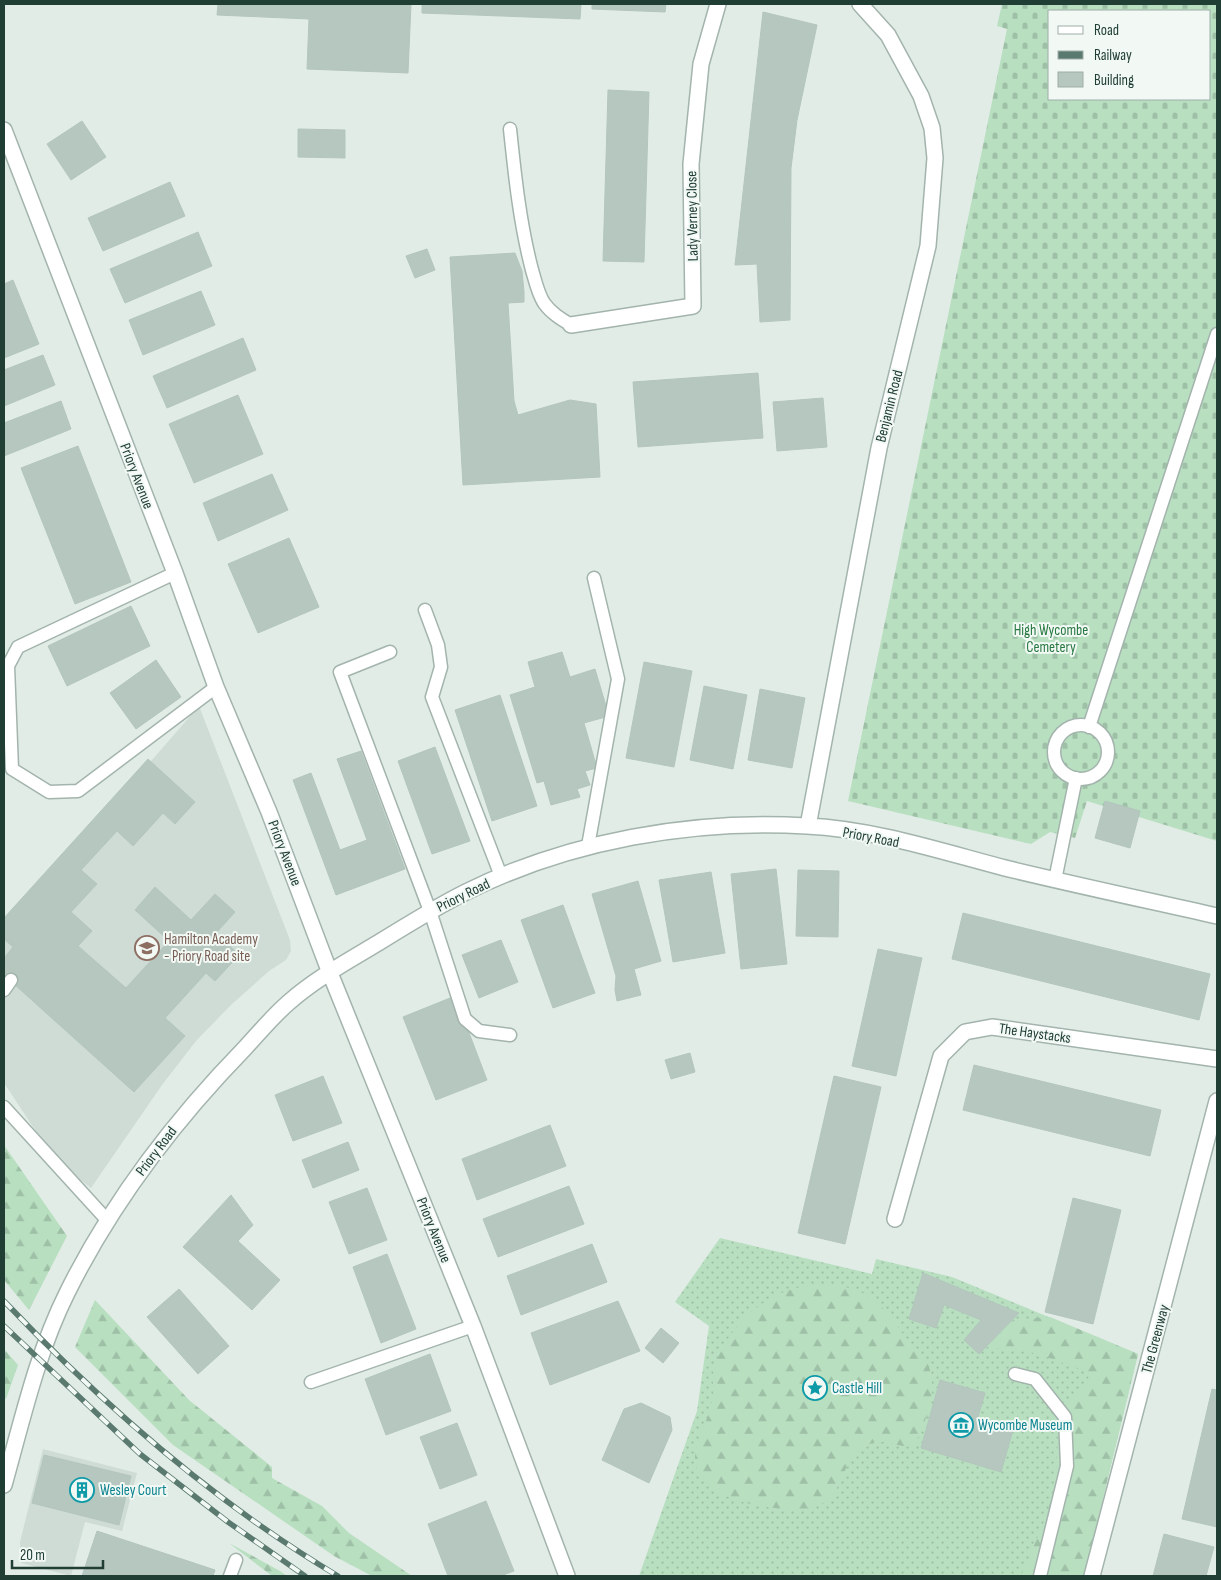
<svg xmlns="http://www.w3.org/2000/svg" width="1221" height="1580" viewBox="0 0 1221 1580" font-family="'Sofia Sans Condensed',sans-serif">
<defs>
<pattern id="grass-dots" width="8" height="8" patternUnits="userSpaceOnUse" patternTransform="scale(1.25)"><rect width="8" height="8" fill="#b8dfc0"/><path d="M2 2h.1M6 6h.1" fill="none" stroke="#9ec0a6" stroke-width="1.8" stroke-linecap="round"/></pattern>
<pattern id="forest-firs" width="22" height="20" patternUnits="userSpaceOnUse" patternTransform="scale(1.25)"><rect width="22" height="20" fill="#b8dfc0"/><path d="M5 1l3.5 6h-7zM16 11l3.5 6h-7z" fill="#9ec0a6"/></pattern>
<pattern id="cemetery-stones" width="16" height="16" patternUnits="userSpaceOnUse" patternTransform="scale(1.25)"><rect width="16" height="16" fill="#b8dfc0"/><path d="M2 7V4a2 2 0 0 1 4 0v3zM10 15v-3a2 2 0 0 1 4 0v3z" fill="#9ec0a6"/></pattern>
</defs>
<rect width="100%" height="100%" fill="#e1ece6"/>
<path fill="#cfdcd5" d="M199,706L290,940L291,951L286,960L269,971L231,1005L196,1041L162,1085L91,1188L55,1160L4,1083V930Z
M43,1449L137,1473L122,1531L85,1522L71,1576L21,1563L20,1542Z"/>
<path fill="url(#grass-dots)" d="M720,1238L872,1274L876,1259L952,1277L1138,1354L1084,1576H639L697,1411L709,1326L675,1302Z"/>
<path fill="url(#forest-firs)" d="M4,1145L67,1236L29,1310L4,1280Z
M821,1285C877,1286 883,1309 914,1348C917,1352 922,1354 925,1358C930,1364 931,1376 932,1384C933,1405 923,1427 914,1446C899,1449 885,1437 870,1444C831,1462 852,1509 796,1509C764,1510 694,1498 695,1456C696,1437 709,1420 712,1402C715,1391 711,1379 714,1368C724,1335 753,1304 784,1292C795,1287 809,1286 821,1285Z
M95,1300L189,1400L272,1467V1478L322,1506L349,1533L412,1576H372L334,1556L173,1445L75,1347Z
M1050,1317L1138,1354L1084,1576H1021L1047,1515L1056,1479L1059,1416L1088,1381L1089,1372L1035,1353L986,1347L1013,1320Z
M4,1349L18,1365L6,1399L4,1397Z
M229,1543L280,1571L287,1576H272Z"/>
<path fill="url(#cemetery-stones)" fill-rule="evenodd" d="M1002,4H1217V841L1087,801L1075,838L1050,832L1031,844L848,801L1007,29L997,26ZM1050,11H1210V99H1050Z"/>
<path fill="#b6c7bf" stroke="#b3c6bd" d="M218,4H411L408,73L307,69L309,19L217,15Z
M422,4H581L580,19L422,13Z
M592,4H666L665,12L592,9Z
M763,12L817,25L797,120L791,168L790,320L760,322L757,264L735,265Z
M608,90L649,92L644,262L603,261Z
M82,121L106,157L71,180L47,144Z
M298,129L345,130V158L298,157Z
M170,182L185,216L103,251L88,218Z
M198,232L212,266L125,303L110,269Z
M427,249L435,270L415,278L406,256Z
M515,253L522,271L524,292V302L508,303L514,401L518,415L570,400L596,404L600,477L463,485L450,257Z
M13,280L39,344L4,358V284Z
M201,291L215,325L143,355L129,320Z
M243,338L256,370L167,408L153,376Z
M43,355L55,385L4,406V370Z
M758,373L763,438L638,447L633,382Z
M238,395L263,454L194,483L169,424Z
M823,398L827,447L777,451L773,402Z
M61,401L71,429L4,456V423Z
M78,446L131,582L75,604L21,468Z
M272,474L288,510L218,541L203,503Z
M289,538L319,607L258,633L228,564Z
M131,606L150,646L67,686L48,646Z
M562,652L570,677L595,669L609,716L584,723L597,768L585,771L590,785L577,789L580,797L551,805L544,781L537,783L510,695L535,687L528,662Z
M156,660L181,697L136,729L110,693Z
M644,662L692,671L674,767L626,758Z
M704,686L747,695L733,769L690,760Z
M760,689L805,698L792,768L748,760Z
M500,695L537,806L492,821L455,710Z
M435,747L470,841L432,854L398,761Z
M361,751L405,869L336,895L293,780L311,773L340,850L367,840L337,759Z
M148,759L195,802L175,824L163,813L133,846L117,831L81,870L97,884L71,912L92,931L78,946L126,988L169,941L135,910L155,887L191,920L215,894L235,912L216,933L239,955L215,981L206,973L165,1018L185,1036L134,1092L4,975V958L13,947L4,939V918Z
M1105,801L1140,811L1130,848L1095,838Z
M776,869L787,964L741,969L731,874Z
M798,870L839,871L838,937L796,936Z
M711,872L725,953L673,962L659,880Z
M638,881L661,961L634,969L641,995L617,1001L615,990L616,976L592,894Z
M563,905L595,993L553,1008L521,920Z
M963,913L1210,974L1199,1020L952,959Z
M501,940L518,982L479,998L462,955Z
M878,949L922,958L896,1076L852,1066Z
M455,996L487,1080L436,1100L403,1017Z
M690,1053L695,1072L671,1079L665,1060Z
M974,1065L1161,1110L1150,1156L963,1110Z
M323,1076L342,1123L293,1141L275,1095Z
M834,1076L881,1087L845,1244L798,1233Z
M550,1125L566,1166L477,1200L462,1159Z
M348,1142L359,1170L313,1188L302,1160Z
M569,1186L584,1224L498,1257L483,1219Z
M367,1188L387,1240L349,1254L329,1202Z
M231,1195L253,1225L238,1241L280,1280L252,1310L183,1247Z
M1073,1198L1121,1210L1093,1324L1045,1312Z
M592,1244L607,1282L521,1315L507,1276Z
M387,1254L416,1329L381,1343L353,1267Z
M923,1273L1019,1313L979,1354L964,1340L981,1320L944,1305L936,1328L909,1319Z
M179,1289L229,1346L198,1374L147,1317Z
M618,1301L640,1351L550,1385L531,1333Z
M661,1328L679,1343L663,1363L645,1348Z
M430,1354L451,1411L386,1435L365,1379Z
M940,1380L985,1393L977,1420L1013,1430L1001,1472L921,1448Z
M1212,1389L1217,1390V1527L1182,1519Z
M641,1403L670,1417L672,1430L649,1483L602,1460L624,1409Z
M457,1423L477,1475L440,1489L420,1437Z
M44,1455L131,1476L119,1525L32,1503Z
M486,1501L514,1571L500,1576H448L428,1524Z
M97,1531L215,1570L213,1576H82Z
M1164,1534L1214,1547L1206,1576H1153Z"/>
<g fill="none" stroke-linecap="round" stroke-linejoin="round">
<defs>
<path id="lane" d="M510,129C515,177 520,224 532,270C535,280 538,294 544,303C551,313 561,319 571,325
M175,573L18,647L8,666L12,769L49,792L78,791L216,687
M425,610L438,645L441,667L432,697L501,876
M390,652L340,672L430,911L465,1019L479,1031L510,1035
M1054 752a27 27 0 1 1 54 0a27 27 0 1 1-54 0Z
M1089,727L1217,334
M588,846L618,679L594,578
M1055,880L1076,778
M4,990L11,980
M4,1107L107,1220
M1015,1374L1035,1379L1065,1417L1067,1466L1040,1576
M311,1382L473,1326
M230,1576L236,1560"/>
<path id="street" d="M4,130L175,573L216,687L269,812L330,973L473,1326L567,1576
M571,325L693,306L691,164L701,64L718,4
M808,826L879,448L928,246L935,158L932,128L921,96L888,35L860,4
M895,1219L941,1056L965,1032L992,1027L1217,1059
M4,1485C22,1421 37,1353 67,1293C112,1202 174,1121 245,1048C259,1033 272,1017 288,1003C315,979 348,961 378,943C407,925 436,907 466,892C569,841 692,819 807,826C873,829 940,851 1005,868C1075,885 1146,900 1217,916
M1092,1576L1217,1101"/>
</defs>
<use href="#lane" stroke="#a3b4ad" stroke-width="15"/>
<use href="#street" stroke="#a3b4ad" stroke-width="18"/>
<use href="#lane" stroke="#fff" stroke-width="12"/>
<use href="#street" stroke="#fff" stroke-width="15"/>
<defs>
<path id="rail" d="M4,1301C103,1405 214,1502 338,1576
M4,1326L140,1454L228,1522L305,1576"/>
</defs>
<use href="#rail" stroke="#5a7a6f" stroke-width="5.5"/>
<use href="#rail" stroke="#f2f9f5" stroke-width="4" stroke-dasharray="11" stroke-linecap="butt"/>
</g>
<defs>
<symbol id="school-ring" viewBox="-11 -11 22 22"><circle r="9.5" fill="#f2f9f5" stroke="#8d6e63" stroke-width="1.5"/><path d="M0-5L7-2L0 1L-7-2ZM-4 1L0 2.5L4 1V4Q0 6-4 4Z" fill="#8d6e63"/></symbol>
<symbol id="sight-ring" viewBox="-11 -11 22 22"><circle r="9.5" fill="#f2f9f5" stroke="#0f9aa8" stroke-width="1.5"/><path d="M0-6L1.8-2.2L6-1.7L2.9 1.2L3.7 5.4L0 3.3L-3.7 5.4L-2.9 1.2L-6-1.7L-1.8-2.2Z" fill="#0f9aa8"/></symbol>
<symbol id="museum-ring" viewBox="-11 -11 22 22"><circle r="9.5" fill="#f2f9f5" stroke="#0f9aa8" stroke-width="1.5"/><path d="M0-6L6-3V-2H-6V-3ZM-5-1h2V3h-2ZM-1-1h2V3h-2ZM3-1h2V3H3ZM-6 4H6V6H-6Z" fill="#0f9aa8"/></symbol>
<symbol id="building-ring" viewBox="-11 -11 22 22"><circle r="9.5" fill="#f2f9f5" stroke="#0f9aa8" stroke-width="1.5"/><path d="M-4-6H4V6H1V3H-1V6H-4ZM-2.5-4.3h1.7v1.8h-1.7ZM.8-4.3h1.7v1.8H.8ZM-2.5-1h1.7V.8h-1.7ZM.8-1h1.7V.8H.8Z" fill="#0f9aa8"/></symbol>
</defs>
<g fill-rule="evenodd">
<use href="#school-ring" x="133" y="934" width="28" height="28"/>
<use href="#sight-ring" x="801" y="1374" width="28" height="28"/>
<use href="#museum-ring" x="947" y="1411" width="28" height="28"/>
<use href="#building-ring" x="68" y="1476" width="28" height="28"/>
</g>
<g text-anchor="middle" stroke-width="4" stroke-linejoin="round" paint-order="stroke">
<g font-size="15" fill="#203e34" stroke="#f2f9f5">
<text transform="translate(692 216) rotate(-91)" y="5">Lady Verney Close</text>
<text transform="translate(889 406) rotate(-76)" y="5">Benjamin Road</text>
<text transform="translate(137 476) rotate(69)" y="5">Priory Avenue</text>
<text transform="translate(871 837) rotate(11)" y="5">Priory Road</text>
<text transform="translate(285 853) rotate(69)" y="5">Priory Avenue</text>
<text transform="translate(463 895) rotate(-26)" y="5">Priory Road</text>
<text transform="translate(1035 1033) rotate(8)" y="5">The Haystacks</text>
<text transform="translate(156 1151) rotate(-53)" y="5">Priory Road</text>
<text transform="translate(434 1230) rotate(68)" y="5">Priory Avenue</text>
<text transform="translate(1155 1339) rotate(-75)" y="5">The Greenway</text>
</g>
<g font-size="15" fill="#287842" stroke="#f2f9f5">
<text x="1051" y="635">High Wycombe<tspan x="1051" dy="17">Cemetery</tspan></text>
</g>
<g font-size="15" fill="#785e54" stroke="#f2f9f5" text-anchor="start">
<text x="164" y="944">Hamilton Academy<tspan x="164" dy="17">- Priory Road site</tspan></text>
</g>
<g font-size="15" fill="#0d838f" stroke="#f2f9f5" text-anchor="start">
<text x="832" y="1393">Castle Hill</text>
<text x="978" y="1430">Wycombe Museum</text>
<text x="100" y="1495">Wesley Court</text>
</g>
</g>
<rect width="1221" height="1580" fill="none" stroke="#203e34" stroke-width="10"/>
<rect x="1048" y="10" width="162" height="90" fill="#f2f9f5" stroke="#9eaea8"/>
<rect x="1058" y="26" width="25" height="8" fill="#ffffff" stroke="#9eaea8"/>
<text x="1094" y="35" font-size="15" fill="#203e34">Road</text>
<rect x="1058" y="51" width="25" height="8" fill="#5a7a6f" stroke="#9eaea8"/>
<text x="1094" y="60" font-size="15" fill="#203e34">Railway</text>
<rect x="1058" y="72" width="25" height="15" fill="#b6c7bf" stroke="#9eaea8"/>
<text x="1094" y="85" font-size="15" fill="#203e34">Building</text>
<path d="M12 1560v8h91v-8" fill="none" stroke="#203e34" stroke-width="2.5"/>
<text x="20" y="1560" font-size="15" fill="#203e34" stroke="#f2f9f5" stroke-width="4" paint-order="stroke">20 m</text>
</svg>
